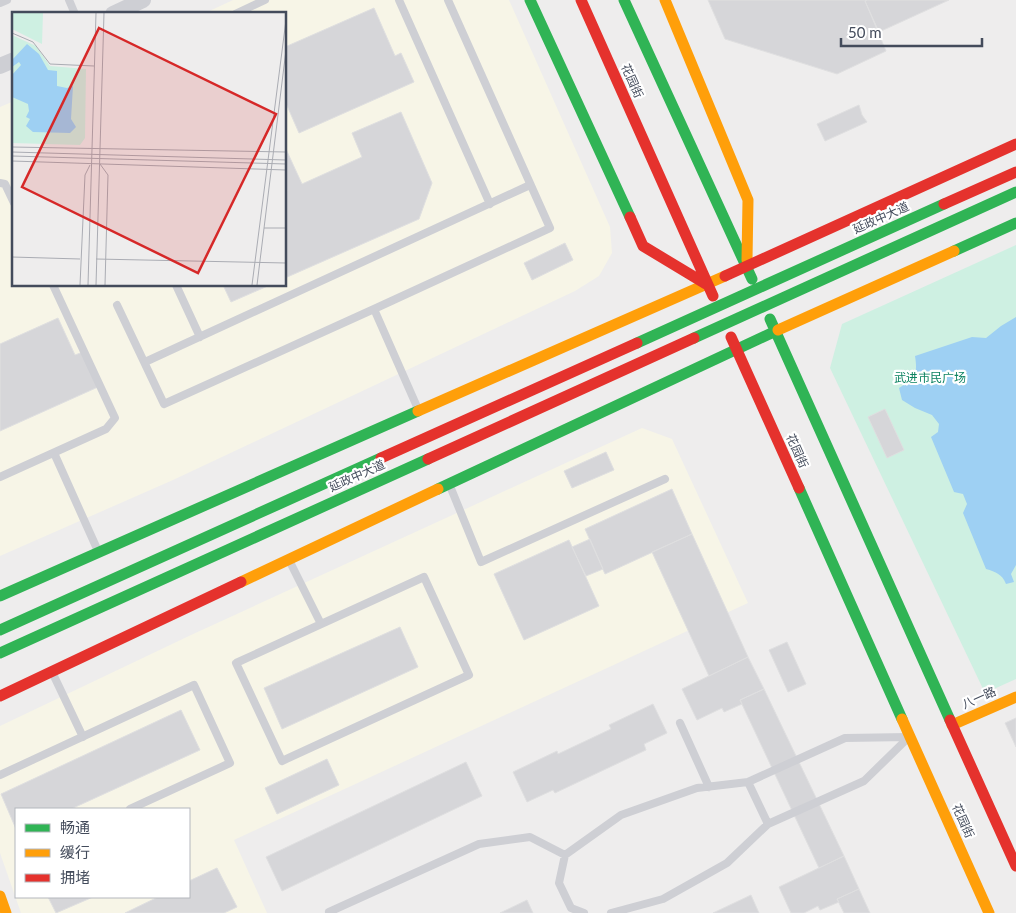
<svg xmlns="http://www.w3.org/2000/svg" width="1016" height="913" viewBox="0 0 1016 913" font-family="Lato,'Noto Sans SC',sans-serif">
<rect width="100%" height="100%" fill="#eeeded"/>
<path fill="#f7f5e7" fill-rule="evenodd" d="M233,0H509L610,227L612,253L599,276L575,291L173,480L0,556V107L14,101V285H285V14H203Z
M642,428L672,439L748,603L234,840L267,913H21L0,853V726L191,635ZM16,809H189V897H16Z"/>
<path fill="#cef0e2" d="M1016,245V679L985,693L830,368L842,324Z"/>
<path fill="#9ed0f3" d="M1016,317V565L1011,574L1014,582L1006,584C1002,574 996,572 986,569L963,513L967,504L963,494L954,492L931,437L938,432L939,424L932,415L915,408L902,400L899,388C915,378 918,375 915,356L972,337L986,338L1001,326Z"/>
<path fill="#d6d6d9" stroke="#dfdfe0" d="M708,0H867L865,1L886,51L837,74L725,39Z
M867,0H949L879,32L865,1Z
M374,8L395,56L401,53L414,82L299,133L285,101V47Z
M859,105L862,115L867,122L825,141L817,124Z
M401,112L432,183L419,219L285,278V192L287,191L285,187V147L302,184L362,157L352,133Z
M565,243L573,260L532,280L524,263Z
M223,285H270L231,302Z
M58,318L75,355L83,352L98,387L0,431V344Z
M885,409L904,450L887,458L868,417Z
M606,452L614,470L572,488L564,471Z
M672,489L692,534L605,574L585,529Z
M692,534L748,657L709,676L652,552Z
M590,539L603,569L586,576L572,547Z
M569,540L599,606L524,640L494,574Z
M400,627L418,667L282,729L264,688Z
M787,642L806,684L788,692L769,650Z
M748,657L764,689L740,700L742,704L724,712L722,708L697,720L682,689Z
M764,689L844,856L819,868L740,700Z
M653,704L667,733L644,744L646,750L555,793L553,790L527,802L513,772L557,751L558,754L611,729L609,725Z
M181,710L200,750L71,809H16V829L1,794Z
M1016,718V747L1005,723Z
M327,759L339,785L277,814L265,788Z
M466,762L482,796L282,891L266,857Z
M844,856L859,889L837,899L839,902L820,910L818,906L804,913H791L779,887Z
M217,868L237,907L224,913H125L158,897H189V881Z
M859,889L870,913H844L837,899Z
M751,895L759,913H713Z
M48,897H93L56,913Z
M527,900L533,913H500Z"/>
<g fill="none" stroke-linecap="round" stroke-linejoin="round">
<path stroke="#cecfd4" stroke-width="8" d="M69,0L75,14
M399,0L490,204
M0,3L7,0
M235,14L265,0
M0,183L5,184L14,203
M176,285L200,337
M117,305L164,404L374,309L550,228L448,0
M374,309L418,409
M145,362L530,185
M54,453L98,551
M0,477L106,429L115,418L53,285
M450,486L481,562L665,479
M290,562L321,624
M424,577L469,675L282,761L236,663Z
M53,674L83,737
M680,723L709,787
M0,775L194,685L230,763L130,809
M748,782L845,738L908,737
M329,912L479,844L530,837L565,855
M584,913L571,908L559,883L565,855L621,815L697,788L748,782L768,824
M611,913L663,899L727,863L768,824L864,781L908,738"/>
<path stroke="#cecfd4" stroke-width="16" d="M113,14L143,0
M0,66L14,60"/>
<path stroke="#30b455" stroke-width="11" d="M530,0L630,217
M624,0L752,279
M954,251L1016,223
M770,319L950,720
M694,338L1016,192
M637,343L944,204
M799,488L902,719
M438,489L778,330
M0,596L418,411
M0,630L381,458
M0,653L428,459"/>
<path stroke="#ff9f0a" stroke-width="11" d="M665,0L748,200L747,260
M778,330L954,251
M418,411L725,276
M241,582L438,489
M902,719L989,913
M952,725L1016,697
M0,896L6,913"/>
<path stroke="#e5322d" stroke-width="11" d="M581,0L713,296
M944,204L1016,172
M630,217L643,246L706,284
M725,276L1016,144
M731,337L799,488
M381,458L637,343
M428,459L694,338
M0,696L241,582
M950,720L1016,866"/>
</g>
<g text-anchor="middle" stroke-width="4.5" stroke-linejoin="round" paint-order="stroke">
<g font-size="12" fill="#434b5b" stroke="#fff">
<text transform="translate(632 81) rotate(66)" y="4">花园街</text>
<text transform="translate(881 218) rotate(-24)" y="4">延政中大道</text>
<text transform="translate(797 451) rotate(66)" y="4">花园街</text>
<text transform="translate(357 476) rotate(-24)" y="4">延政中大道</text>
<text transform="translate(979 698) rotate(-24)" y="4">八一路</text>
<text transform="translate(963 821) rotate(66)" y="4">花园街</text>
</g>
<g font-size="12" fill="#0d8361" stroke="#fff">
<text x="930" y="382">武进市民广场</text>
</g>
</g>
<g transform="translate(12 12)">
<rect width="274" height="274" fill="#eeeded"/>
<path d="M0,1H31L30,32L0,17ZM0,23L24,34L38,54L74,57L73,126L68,133L0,131Z" fill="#cef0e2"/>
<path d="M15,32L27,42L36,58L45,59V74L55,76L61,74L59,107L64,115L58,121L21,120L14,114L18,107L14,105L17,99L16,92L0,85V63L9,53L7,50L0,55V48Z" fill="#9ed0f3"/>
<path fill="none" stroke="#aaacb3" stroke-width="1" d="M0,21L21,30L38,52L82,54M0,135L274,140M0,140L274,148M0,144L274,152M0,149L274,158M88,152L96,163L93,273M252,216H274M0,245L68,247M84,247L274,251M68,273L73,163L78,153M76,273L84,1M84,273L92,1M240,273L274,8M245,273L274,38"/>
<path fill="#d62828" fill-opacity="0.15" stroke="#d62828" stroke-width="2.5" d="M87,16L264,102L186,261L10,175Z"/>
<rect width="274" height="274" fill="none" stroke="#434b5b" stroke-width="2.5"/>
</g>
<rect x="15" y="808" width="175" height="90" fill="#ffffff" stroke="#b4b7bd"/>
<rect x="25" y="824" width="25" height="8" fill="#30b455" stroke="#b4b7bd"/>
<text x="60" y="833" font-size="15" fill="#434b5b">畅通</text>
<rect x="25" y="849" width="25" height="8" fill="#ff9f0a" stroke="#b4b7bd"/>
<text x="60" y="858" font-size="15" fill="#434b5b">缓行</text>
<rect x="25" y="874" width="25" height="8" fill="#e5322d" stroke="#b4b7bd"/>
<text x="60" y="883" font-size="15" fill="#434b5b">拥堵</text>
<path d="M841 38v8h141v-8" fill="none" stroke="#434b5b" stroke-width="2.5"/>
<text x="848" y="38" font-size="15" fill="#434b5b" stroke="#ffffff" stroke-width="4" paint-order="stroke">50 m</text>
</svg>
